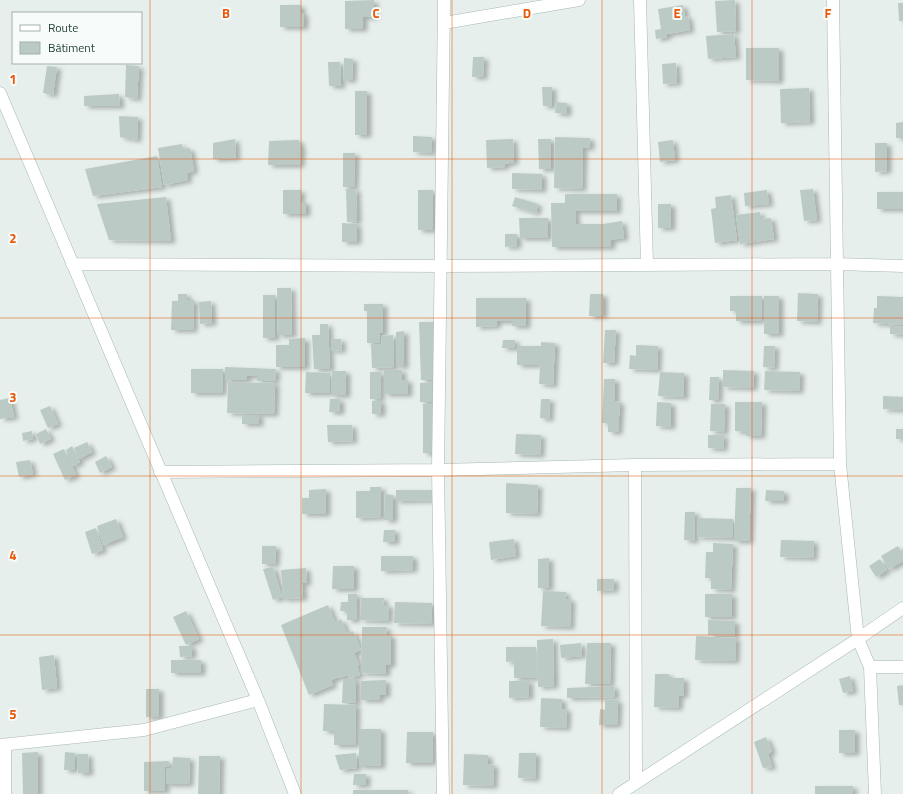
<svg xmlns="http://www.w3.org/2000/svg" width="903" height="794" viewBox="0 0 903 794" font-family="'Titillium Web',sans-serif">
<defs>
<filter id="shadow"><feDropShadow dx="4.5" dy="2.5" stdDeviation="2" flood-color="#0004"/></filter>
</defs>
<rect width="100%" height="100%" fill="#e6efeb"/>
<path fill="#bbcac4" filter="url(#shadow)" d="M374,0V17H363V29H345V1Z
M735,0L736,31L717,32L715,1Z
M898,3H903V21H899Z
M280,5H301V13H304V27H280Z
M683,5L685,17L688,16L690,30L667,34V37L656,39L655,30L661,29L658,9Z
M734,34L736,57L708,59L706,36Z
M746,48H779V81L746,80Z
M473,57H484L483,77H472Z
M344,58L353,59L352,80H343Z
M328,62H340L341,86H329Z
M676,63L677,83L663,84L662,64Z
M126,65L139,66L137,99L125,97Z
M47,66L57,67L53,95L43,93Z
M542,87H552V106H543Z
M809,88L810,122L781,123L780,89Z
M355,91H367V135H355Z
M119,94L120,106H84V96Z
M556,102L567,103V114L555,113Z
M119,116L138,117L137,140L120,137Z
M903,122V138H896V123Z
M413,136L432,137L431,153L413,152Z
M555,137L590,138V148L583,147L582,189L554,188Z
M235,139L236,158L213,159V143Z
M513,139L514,162L505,164L504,167L487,168L486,140Z
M538,139H551V169H539Z
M299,140L301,148L300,165H268L269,141Z
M673,140L675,160L660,162L658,142Z
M875,143H887V171L875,172Z
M182,144L183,149L190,148L194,171L187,173L188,180L164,185L158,148Z
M343,153H355L354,187H343Z
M157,156L162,187L93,196L85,169Z
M512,173L542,174V190L512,189Z
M346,189H356L357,221L347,222Z
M813,189L817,220L804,221L800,190Z
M283,190H301L300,202H306V214H283Z
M418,190H433V230H418Z
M767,190L769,204L745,206L744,193Z
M877,192H903V209H877Z
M565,194H617V211H575L576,224H603L622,221L624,238L611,240V247H552L551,203H565Z
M731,195L737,240L715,243L711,209L716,208L715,197Z
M166,197L171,241L109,240L97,204Z
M515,197L538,204L536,213L512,206Z
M658,204H671V228H658Z
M760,212L761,219L771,218L774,239L740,244L736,215Z
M519,218H548V238H520Z
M342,223L357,224V242H342Z
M505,234H517V246L505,247Z
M277,288H291L292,335H278Z
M798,293L818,294L817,322L797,321Z
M178,294H187V300H194L193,330H171L172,301H178Z
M590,294H603V316H589Z
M263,295H275V338H263Z
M730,296H762L761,321H736V311H730Z
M764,296H779V334H764Z
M877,296L903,297V325L873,323L874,308H877Z
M476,298H526V326H512V321H497L496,326L476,327Z
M211,301L212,323L200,324L199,302Z
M364,304H383V333H380V343H367V311H364Z
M419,322H434L435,380H421Z
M320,324H328L330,369H314L312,335H320Z
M890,326H903V335L890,334Z
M605,330H616L614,363H603Z
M404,331V366H396V332Z
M393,335L394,367L372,368L371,344H382L381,336Z
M305,338V367H276V345H289V339Z
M331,339H341L342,350L331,351Z
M503,340H515V348H502Z
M541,342L555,343L553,385L539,384L540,365H517V346H541Z
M636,345L658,346L657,370L629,369L630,355L636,356Z
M764,346H775L774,368L763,367Z
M225,367L276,369L275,381H257V376H247V380H225Z
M191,369H223L222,393H191Z
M384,370H402V380H408V394H384Z
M723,370L754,371L753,388L723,387Z
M332,371H346V395H331Z
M765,371L800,372L799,391L764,390Z
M306,372L330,373V393H305Z
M370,372H381L380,399H370Z
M660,372L684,373V397L658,396Z
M710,377H719L718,400H709Z
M604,379H615V401L620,402L618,432H608V423H602Z
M228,382L275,383L274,414L227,413Z
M420,383H435L434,402H420Z
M883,396L903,397L902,410L883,409Z
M10,398L14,417L0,419V400Z
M330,399H340V412H329Z
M541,399H550L549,419L540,418Z
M372,401H381V414H372Z
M657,402L671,403V427L656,426Z
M735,402H762L761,436H746V432L735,431Z
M423,404H434V453H423Z
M711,404H725L724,432L710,431Z
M50,406L58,424L48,428L40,410Z
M242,415H259V424H242Z
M327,425H352L353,441L328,442Z
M46,429L51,439L40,444L36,434Z
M896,429H903V439H896Z
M32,431L33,439L23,441L22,433Z
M516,434L541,435L540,455L515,454Z
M708,435H724L723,449L708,448Z
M87,442L92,452L79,459L74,448Z
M72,446L80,462L73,466L66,450Z
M64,449L76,475L65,480L53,454Z
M106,456L112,467L100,473L95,462Z
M30,460L33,474L19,477L16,462Z
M506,483L538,485L537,514L506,513Z
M370,487H381V517L356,518V491H370Z
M736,488H751L749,541H734Z
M326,489V514H302V498H309V490Z
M396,490H436V500L396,501Z
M766,490L784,491V501H765Z
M385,494L393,495V520H384Z
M685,512H695L694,541L684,540Z
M697,518L733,519V538L697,537Z
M116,519L123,537L103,545L97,526Z
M96,528L103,550L92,554L85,532Z
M384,530H395V542H383Z
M514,539L516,556L491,560L489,542Z
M781,540L814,541L813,558L780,557Z
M713,543L733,544L731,590L711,589V578H705L706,552H713Z
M262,546H276L275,564H262Z
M898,546L903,554V561L889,569L881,556Z
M381,556H413V570L381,571Z
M549,558V588H538V559Z
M880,559L887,570L876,577L869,566Z
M333,566H354V589H332Z
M273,567L282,597L273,600L263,569Z
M306,568L307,583H302L303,598L283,599L281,570Z
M597,579H614V590L597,591Z
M543,591L566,592L565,599H571L570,627L541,626Z
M348,594H357L356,620H347V611H340L341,602H348Z
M705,594H732V617H705Z
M361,598H384L383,605H389L388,621L360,620Z
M395,602L432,603L431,624L394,623Z
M328,605L335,622L341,619L347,634L353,631L361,650L354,653L359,665L357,666L360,675L350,678L348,675L339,678V677L331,680L333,685L309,695L281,625Z
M186,611L199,639L186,645L173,617Z
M708,620L735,621V636L708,635Z
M362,627H387L386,635H391V665H386V674L361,673Z
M696,636L736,638L735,661L695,660Z
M553,639L554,686L538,687L537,640Z
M581,643L582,656L561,658L560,645Z
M587,643H611L610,684H585Z
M179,646H192V656L180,657Z
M506,647H536L537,678H514V661L506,662Z
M54,655L57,688L42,690L39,657Z
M171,660H201V673H171Z
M655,674H669V678H684V695L679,696L678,708L654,707Z
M850,676L853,691L843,693L839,679Z
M343,679H356V703H342Z
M386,680V695H380V700H361V681Z
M509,681H529V697L509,698Z
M903,685V705H899L897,686Z
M614,686L615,697L567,698V688Z
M146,689H159V717H146Z
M541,698L562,699V709H567L566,728L540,727Z
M605,699L618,700L617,725H599L600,709L605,710Z
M324,704L356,705L355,745H334V731H323Z
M359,729H381V766H359Z
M839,730H855V753H839Z
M407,732H433L432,763H406Z
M766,737L772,751L768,754L772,767L763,768L754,742Z
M38,752V794H23L22,753Z
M65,752L75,753V770H64Z
M356,753L357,768L340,770L335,755Z
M519,753H536L535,779L518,778Z
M77,754H88L89,773H78Z
M464,754L488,755V764L494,765L493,786L463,785Z
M199,756H220L219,794H198Z
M173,757L190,758L189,784H166L167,768H172Z
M169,761V767H165V791H144V762Z
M354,774H366V785H353Z
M815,786H853V794H815Z
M353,790H408V794H353Z"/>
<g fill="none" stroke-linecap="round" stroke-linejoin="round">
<defs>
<path id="minor" d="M640,0L647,265
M833,0L840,464L858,639L870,667L875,794
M444,23L579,0
M0,93L258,700L295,794
M72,264L441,266L837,264L903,266
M635,465L636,783
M160,472L438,470L635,465L840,464
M870,667H903
M0,745L144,730L258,700
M5,794V745
M443,794L438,470L444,0
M619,794L858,639L903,608"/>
</defs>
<use href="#minor" stroke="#a8b8b2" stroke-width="13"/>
<use href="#minor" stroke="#fff" stroke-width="12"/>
</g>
<path fill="none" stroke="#e8590c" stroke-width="1" stroke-opacity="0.55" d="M150,0V794M301,0V794M452,0V794M602,0V794M752,0V794M0,159H903M0,318H903M0,476H903M0,635H903"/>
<g font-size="13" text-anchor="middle" font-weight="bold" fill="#e8590c" stroke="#f7fbf9" stroke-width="4" stroke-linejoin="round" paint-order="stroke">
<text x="226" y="18">B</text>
<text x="376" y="18">C</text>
<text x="527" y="18">D</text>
<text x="677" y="18">E</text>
<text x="828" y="18">F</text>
<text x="13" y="84">1</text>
<text x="13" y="243">2</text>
<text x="13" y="402">3</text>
<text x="13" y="560">4</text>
<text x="13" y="719">5</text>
</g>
<rect x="12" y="12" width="130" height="52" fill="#f7fbf9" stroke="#a3b1ad"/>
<rect x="20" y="25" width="20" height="6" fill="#ffffff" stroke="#a3b1ad"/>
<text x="48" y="32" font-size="12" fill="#24423a">Route</text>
<rect x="20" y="42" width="20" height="12" fill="#bbcac4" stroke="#a3b1ad"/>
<text x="48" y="52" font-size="12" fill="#24423a">Bâtiment</text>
</svg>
